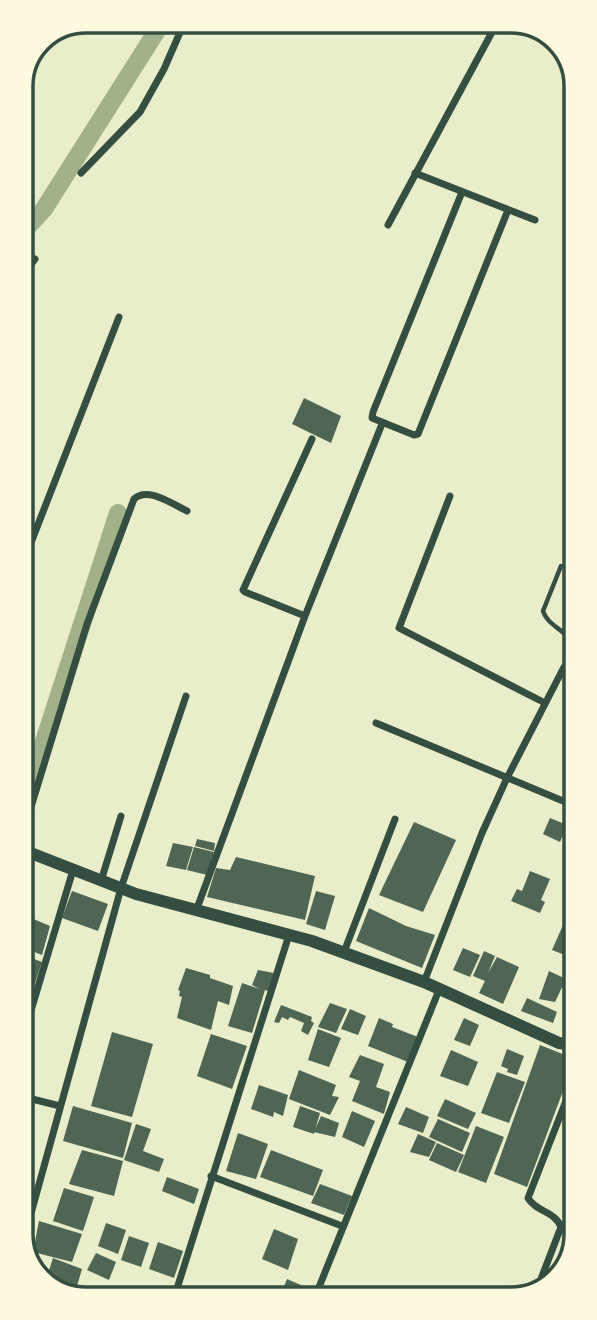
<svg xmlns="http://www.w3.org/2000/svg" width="597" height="1320" viewBox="0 0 597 1320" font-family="'Golos Text',sans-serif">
<rect width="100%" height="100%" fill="#e9edc9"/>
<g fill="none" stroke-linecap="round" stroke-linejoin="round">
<path stroke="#a3b18a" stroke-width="18" d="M22,233L44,209L163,21
M23,806L118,513"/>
</g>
<path fill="#4f6655" d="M304,398L341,416L331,443L292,424Z
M550,818L567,825L560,842L543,834Z
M414,822L456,840L423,912L379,895Z
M197,839L215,843L214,851L195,846Z
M173,843L193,847L186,870L166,866Z
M194,847L214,852L207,875L187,870Z
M236,857L315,876L305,920L207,897L216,868L230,870Z
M530,871L550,879L541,900L545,902L540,913L511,901L517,889L522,891Z
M72,891L108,904L98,931L62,918Z
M316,891L335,896L325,930L306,924Z
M369,908L406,926L435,935L422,968L356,941Z
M24,915L50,926L42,955L24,948Z
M567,916L575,920V959L552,950Z
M463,948L480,955L470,977L453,970Z
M484,951L495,956L488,973L497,957L519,967L503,1004L479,993L485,981L473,976Z
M24,955L42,962L34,986L24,983Z
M186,968L210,975V978L233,986L229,1005L218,1001L211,1030L177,1018L182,997L179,996L180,991L178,990Z
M258,970L274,973L268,991L265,990L252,1033L228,1026L242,983L260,989L252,985Z
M549,971L566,979L555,1002L539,999Z
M24,989L32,993L25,1017H24Z
M527,998L557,1012L553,1023L521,1011Z
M330,1003L347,1009L336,1033L318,1027Z
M281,1005L312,1017L311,1021L314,1023L308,1035L301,1031L304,1023L290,1017L288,1020L282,1017L279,1023L274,1022Z
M350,1009L366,1016L358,1035L341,1029Z
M379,1018L393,1024L392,1027L418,1037L408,1062L368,1046Z
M464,1018L479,1025L470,1046L454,1040Z
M318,1029L341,1038L329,1067L308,1060Z
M112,1032L153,1044L132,1117L91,1106Z
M211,1034L247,1046L232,1089L197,1076Z
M540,1045L575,1059L527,1187L494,1174Z
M507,1049L524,1056L517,1075L507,1072L508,1069L501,1066Z
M451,1050L478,1062L468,1086L440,1076Z
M360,1055L384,1064L376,1087L390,1092L384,1114L352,1101L360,1081L349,1077Z
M299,1070L336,1085L332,1096L339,1097L330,1115L289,1099Z
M497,1072L525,1082L509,1123L481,1113Z
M259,1085L288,1095L283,1116L274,1112L273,1117L251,1109Z
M445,1099L476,1113L468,1129L437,1116Z
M73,1106L132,1123L123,1158L63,1141Z
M300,1106L320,1113L314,1134L293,1127Z
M406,1107L429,1117L423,1133L398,1124Z
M352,1111L375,1121L364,1147L342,1137Z
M321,1116L339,1123L335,1137L314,1132Z
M438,1119L470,1133L462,1152L429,1137Z
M136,1124L151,1129L143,1151L164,1159L159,1172L124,1160Z
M476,1126L504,1137L486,1183L458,1172Z
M238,1133L268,1144L256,1179L226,1171Z
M418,1134L436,1142L429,1157L410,1152Z
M437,1143L464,1155L456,1172L429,1160Z
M82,1150L123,1161L114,1196L69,1184Z
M271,1150L323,1170L313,1196L260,1177Z
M167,1177L199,1189L194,1204L162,1191Z
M320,1184L352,1196L344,1215L311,1203Z
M64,1188L94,1197L83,1231L53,1221Z
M39,1221L82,1234L72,1262L33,1252Z
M106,1223L126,1230L118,1254L98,1246Z
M274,1229L298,1239L288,1270L262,1259Z
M129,1236L149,1243L141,1267L121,1260Z
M158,1242L183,1251L174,1278L149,1269Z
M96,1253L116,1262L109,1280L87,1270Z
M53,1258L82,1269L74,1296L45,1283Z
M287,1279L310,1289L307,1297H280Z"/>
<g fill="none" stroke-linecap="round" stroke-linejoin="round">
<path stroke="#344e41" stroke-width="4.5" d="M561,566L543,611C548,627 567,629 574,647"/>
<path stroke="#344e41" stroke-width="7" d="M81,173L140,112L164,69L185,21
M415,173L535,220
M462,192L373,412L372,418L414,435L418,434L508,210
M388,225L498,21
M22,277L35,259
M450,496L399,628L545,703
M23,563L119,317
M305,616L245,592L243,590L312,439
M376,723L575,806
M23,833L87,624L134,499C147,486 172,504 187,511
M101,881L121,816
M196,911L305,616L382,424
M344,952L395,819
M424,982L482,833L507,778L564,667L574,658
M24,1034L73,870
M24,1097L60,1106
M211,1176L342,1226
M25,1235L121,888L186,696
M536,1292L561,1227C555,1211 536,1212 528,1198L575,1078
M315,1297L439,990
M174,1298L289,935"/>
<path stroke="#344e41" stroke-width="12" d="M23,850L136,894L312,941L424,982L559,1043L575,1045"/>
</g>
<path d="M0 0H597V1320H0ZM86 33H511A53 53 0 0 1 564 86V1234A53 53 0 0 1 511 1287H86A53 53 0 0 1 33 1234V86A53 53 0 0 1 86 33Z" fill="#fefae0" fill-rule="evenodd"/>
<path fill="none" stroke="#344e41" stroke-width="3.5" d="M86 33H511A53 53 0 0 1 564 86V1234A53 53 0 0 1 511 1287H86A53 53 0 0 1 33 1234V86A53 53 0 0 1 86 33Z"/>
</svg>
